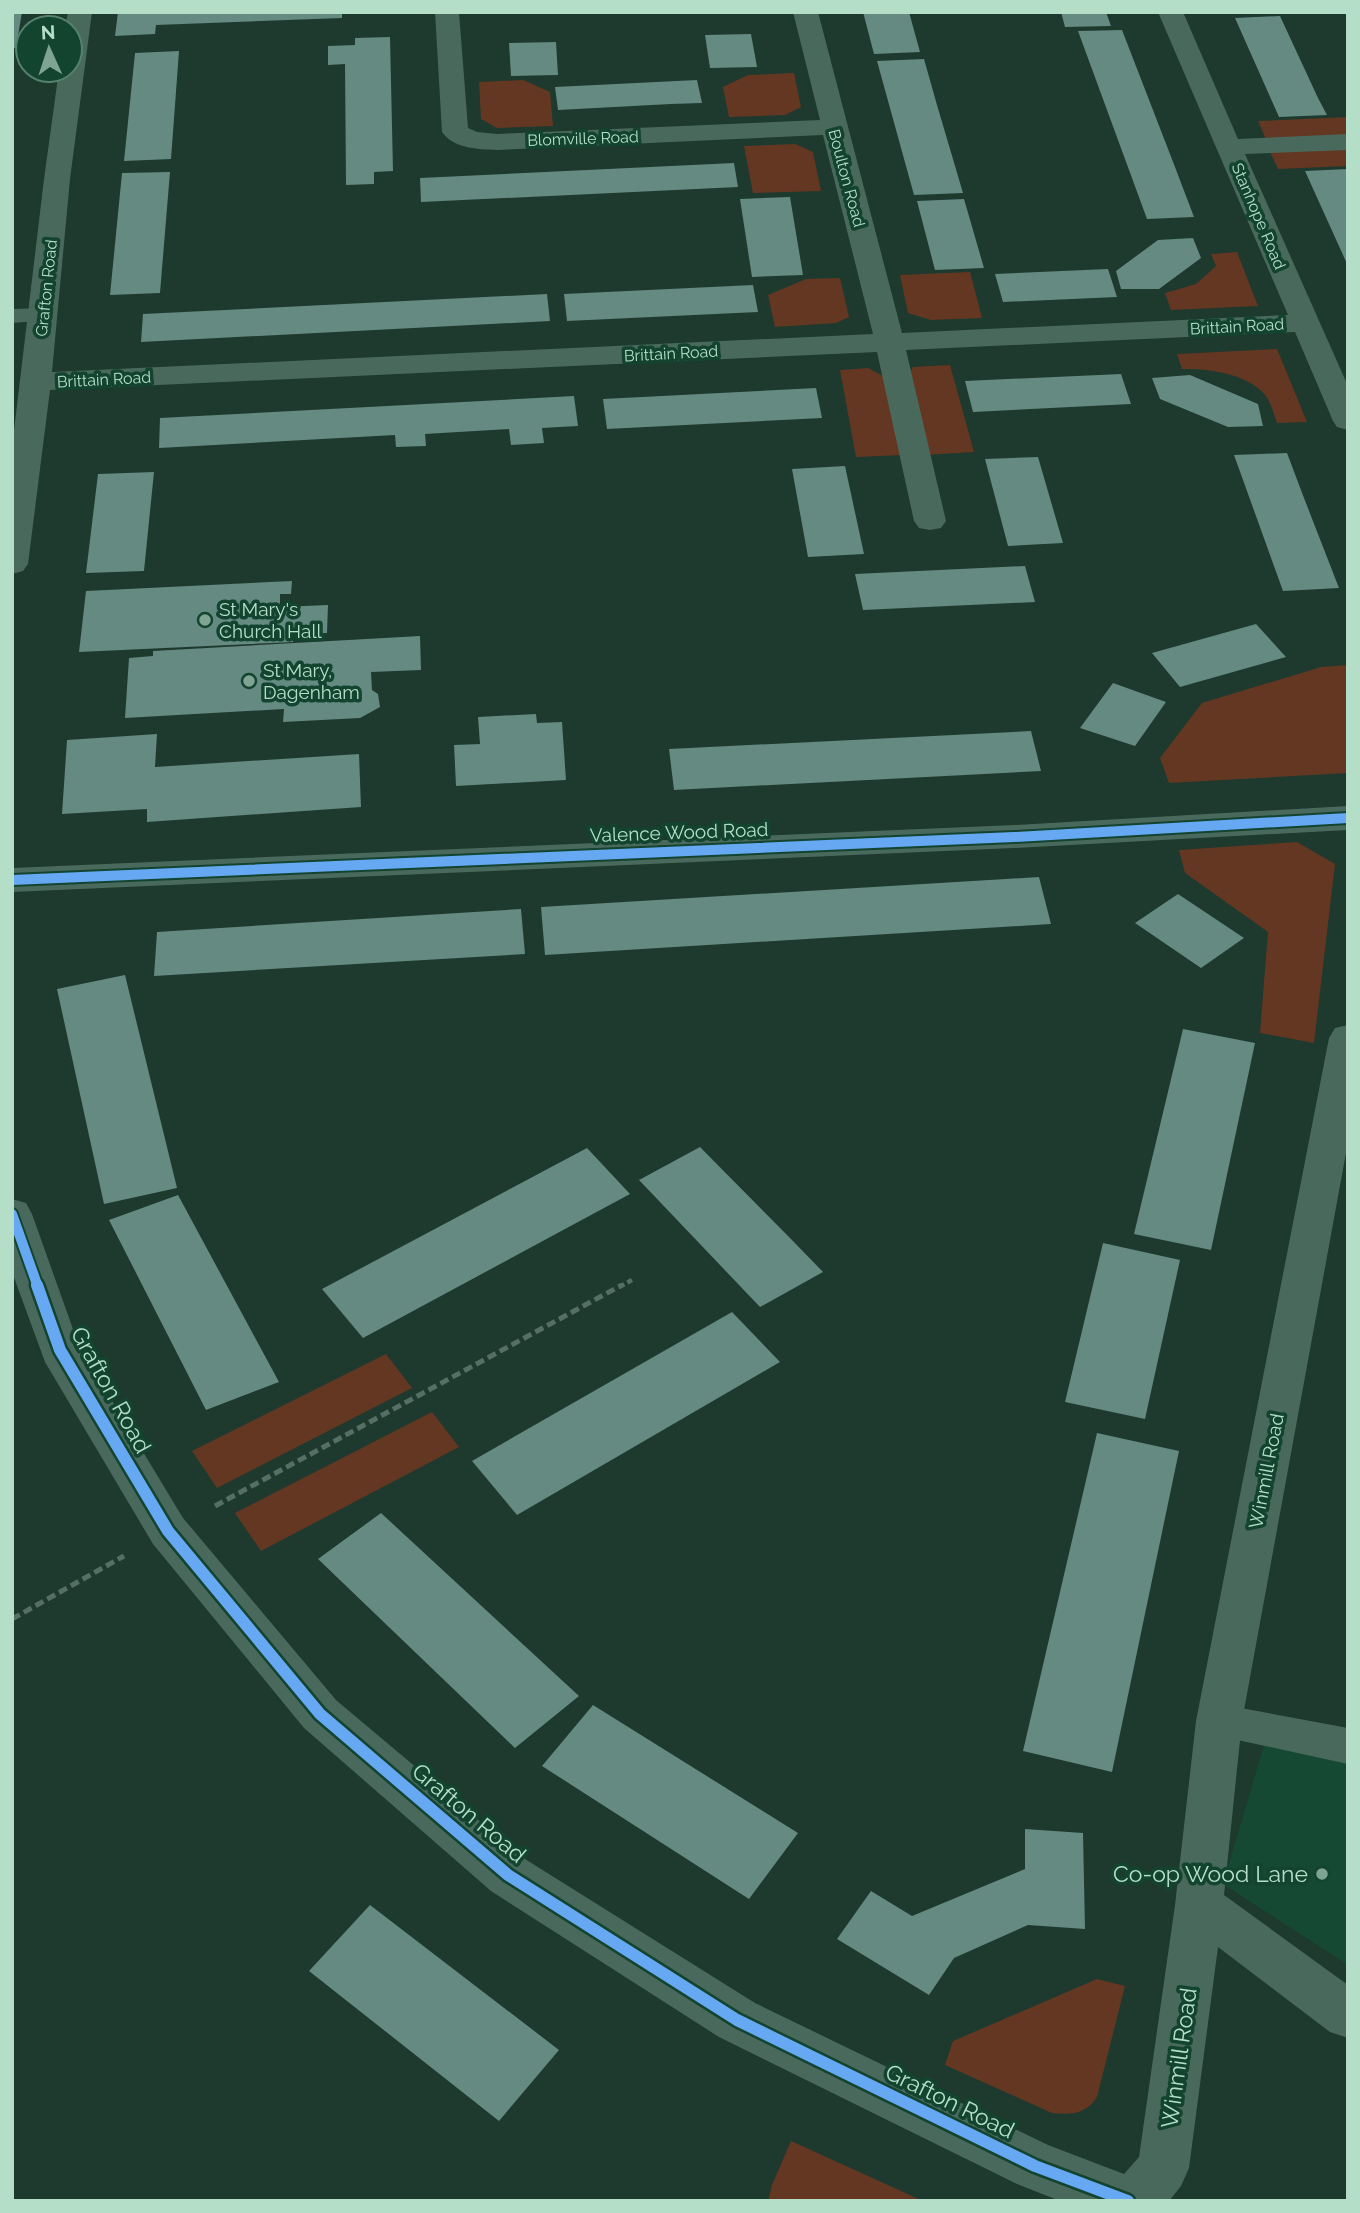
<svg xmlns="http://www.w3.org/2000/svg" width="1360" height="2213" viewBox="0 0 1360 2213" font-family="Raleway,sans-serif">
<rect width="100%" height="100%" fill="#1e392e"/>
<path fill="#154934" d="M1272,1718L1348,1737V1965L1223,1884Z"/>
<path fill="#643722" d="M794,73L801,107L785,115L729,117L723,87L748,75Z
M523,80L550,92L553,126L497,128L481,119L479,82Z
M1348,117V136L1266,139L1258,121Z
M795,144L813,152L821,191L753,193L744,146Z
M1348,147V166L1278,169L1269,150Z
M1237,252L1258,306L1171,310L1165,293L1196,284L1216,266L1211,254Z
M970,272L982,318L931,320L908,313L900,275Z
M840,278L849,317L836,323L775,327L768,295L806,279Z
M1277,349L1307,422L1277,423C1274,415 1271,403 1266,396C1249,374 1208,368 1182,369L1177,354Z
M950,365L974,452L924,455L905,380L913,367Z
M868,368L887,378L902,455L856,457L840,370Z
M1348,665V773L1169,783L1160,758L1202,703L1321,667Z
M1297,842L1335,864L1314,1043L1260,1033L1268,932L1185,873L1179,850Z
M386,1354L412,1388L217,1488L192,1451Z
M432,1412L459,1447L261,1551L235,1513Z
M1097,1979L1125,1986L1097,2097C1086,2114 1072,2115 1052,2113L945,2065L953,2041Z
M791,2141L923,2201H768L772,2185Z"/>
<path fill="#648a81" d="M12,12H22L16,48H12Z
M118,12H342V18L156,25L155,34L115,36Z
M863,12H909L920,52L874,54Z
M1061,12H1106L1111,26L1065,27Z
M1280,16L1318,98L1327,115L1279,117L1235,18Z
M1122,30L1175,167L1194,217L1147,219L1078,31Z
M751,34L757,67L710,68L705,35Z
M390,37L393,171L374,172V184L346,185L345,64L328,65V46L355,45V38Z
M556,42L558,75L511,76L509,43Z
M179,51L171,159L124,161L135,53Z
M924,59L937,105L963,193L914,195L877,61Z
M697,80L702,103L671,104L558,110L555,87Z
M734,163L738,187L421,202L420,178Z
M1348,169V266L1305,171Z
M170,172L160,293L110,295L122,173Z
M790,197L803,275L752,277L740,199Z
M964,199L984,268L935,270L917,201Z
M1193,238L1201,258L1159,289H1121L1116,271L1158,240Z
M1108,269L1117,297L1003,302L995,274Z
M753,285L758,312L567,321L564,294Z
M547,294L550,321L141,342L143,314Z
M1121,374L1131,404L973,412L965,381Z
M1190,375L1258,404L1263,426L1228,427L1160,399L1152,378Z
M816,388L822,418L607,429L603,399Z
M574,396L578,426L542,428L544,443L511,445L509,429L425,434L426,446L396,447L395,435L159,448L160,418Z
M1287,453L1304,498L1339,588L1283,591L1234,455Z
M1038,457L1063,543L1008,546L985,459Z
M845,466L864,554L808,557L792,469Z
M154,472L144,571L86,573L98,474Z
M1025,566L1035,602L863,610L855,574Z
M292,581L291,594H280V607L328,605L327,633L293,635V642L79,652L86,591Z
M1256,624L1286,657L1180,687L1152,653Z
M420,636L421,670L371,672L372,690L378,694L380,707L360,718L283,722L284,709L125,718L129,658L153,656V651Z
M1113,683L1166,702L1135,746L1080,728Z
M536,714L537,723L562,722L566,780L456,786L454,745L480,744L478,717Z
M1031,731L1041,771L674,790L669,749Z
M157,734L155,767L359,754L361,807L147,822V809L62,814L67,740Z
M1039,877L1051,924L545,955L541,907Z
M1178,894L1244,938L1201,968L1135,923Z
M521,909L525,954L154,976L157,932Z
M125,975L177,1188L104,1204L57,989Z
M1183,1029L1255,1043L1211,1250L1134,1234Z
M700,1147L791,1239L823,1272L760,1307L639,1180Z
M587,1148L630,1194L363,1338L322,1289Z
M178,1195L279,1382L206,1410L109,1220Z
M1103,1243L1180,1260L1145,1419L1065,1402Z
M732,1312L780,1362L517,1515L472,1461Z
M1097,1433L1179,1451L1112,1772L1023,1751Z
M381,1513L579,1696L515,1748L318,1559Z
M593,1705L798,1833L749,1899L542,1766Z
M1025,1829L1083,1833L1085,1929L1028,1925L954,1958L929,1995L837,1939L871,1891L912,1916L1025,1869Z
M370,1905L559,2050L499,2121L309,1971Z"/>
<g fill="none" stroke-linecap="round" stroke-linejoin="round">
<path stroke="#566f65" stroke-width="4.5" stroke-dasharray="6 3.5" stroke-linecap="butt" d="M619,1287L632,1280"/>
<path stroke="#566f65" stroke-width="5" stroke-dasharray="9 4.5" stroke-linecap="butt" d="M215,1506L622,1285
M12,1619L124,1556"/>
<path fill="#49695c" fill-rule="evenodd" d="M43,308L52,310L55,315L52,320L12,323V309Z
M1219,1704L1348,1728V1764L1205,1733L1199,1721L1205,1709Z"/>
<path fill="#49695c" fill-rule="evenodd" d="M68,12H92L70,179L52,372L873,334L823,135L497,150C478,149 454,149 442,132L435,12H459L468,128L477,132L497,134L820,120L793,12H818L902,333L1288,315L1158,12H1183L1238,139L1348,134V150L1245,154L1348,386V430L1337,427L1333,421L1295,332L906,350L946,521L941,528L930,530L919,528L914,521L877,352L50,390L28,564L23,571L12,574V447L44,179L59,70H70V28H65Z
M1348,806V830L1014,848L12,892V868L1014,825Z
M1348,1025V1142L1242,1721L1224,1895L1348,1985V2038L1330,2032L1218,1947L1189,2168L1181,2186L1169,2201H1060L1017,2184L719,2037L491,1891L304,1728L153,1544L45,1362L12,1272V1199L26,1203L32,1214L79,1346L183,1518L336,1700L525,1859L755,2003L1048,2145L1124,2174L1139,2157L1175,1905L1196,1721L1329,1038L1335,1028Z"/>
<defs>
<path id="cycleway-far1" d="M12,880L1014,837L1348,818
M12,1214L38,1287"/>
<path id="cycleway" d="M37,1285L60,1350L168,1531L320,1714L508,1875L737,2020L1035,2166L1128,2201"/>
</defs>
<use href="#cycleway-far1" stroke="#134430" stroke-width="14"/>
<use href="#cycleway" stroke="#134430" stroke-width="17"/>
<use href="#cycleway-far1" stroke="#66a8f1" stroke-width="10"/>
<use href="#cycleway" stroke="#66a8f1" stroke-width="12"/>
</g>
<g fill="#80a493" stroke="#134430" stroke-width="2.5">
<circle cx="205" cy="620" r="7"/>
<circle cx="249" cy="681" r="7"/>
<circle cx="1322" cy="1874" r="7"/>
</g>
<g text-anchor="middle" stroke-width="7" stroke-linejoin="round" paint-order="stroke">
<g font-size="16" fill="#b5dec9" stroke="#134430">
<text transform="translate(583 138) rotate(-2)" y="6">Blomville Road</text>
<text transform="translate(847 178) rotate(75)" y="6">Boulton Road</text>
<text transform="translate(1259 216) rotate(67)" y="6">Stanhope Road</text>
<text transform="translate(46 288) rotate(-84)" y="6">Grafton Road</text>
<text transform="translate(1237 326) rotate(-3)" y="6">Brittain Road</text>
<text transform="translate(671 353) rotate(-3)" y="6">Brittain Road</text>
<text transform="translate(104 379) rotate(-3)" y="6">Brittain Road</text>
</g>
<g font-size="19" fill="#b5dec9" stroke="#134430" text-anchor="start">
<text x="219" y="616">St Mary's<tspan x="219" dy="22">Church Hall</tspan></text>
<text x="263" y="677">St Mary,<tspan x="263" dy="22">Dagenham</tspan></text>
</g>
<g font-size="19" fill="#b5dec9" stroke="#134430">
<text transform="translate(679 832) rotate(-2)" y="7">Valence Wood Road</text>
<text transform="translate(1266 1471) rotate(-79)" y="7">Winmill Road</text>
</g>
<g font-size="23" fill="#b5dec9" stroke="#134430">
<text transform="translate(111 1390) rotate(61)" y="8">Grafton Road</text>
<text transform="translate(469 1813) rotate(40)" y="8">Grafton Road</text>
<text transform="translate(1179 2058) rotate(-82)" y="8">Winmill Road</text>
<text transform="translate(950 2101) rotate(26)" y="8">Grafton Road</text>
</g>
<g font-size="23" fill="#b5dec9" stroke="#134430" text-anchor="end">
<text x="1308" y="1882">Co-op Wood Lane</text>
</g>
</g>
<rect width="1360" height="2213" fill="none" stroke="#b5dec9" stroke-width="28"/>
<g transform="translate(49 49) rotate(357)"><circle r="33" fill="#134430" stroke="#54826d" stroke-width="2"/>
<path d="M0-5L12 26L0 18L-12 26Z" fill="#80a493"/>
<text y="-10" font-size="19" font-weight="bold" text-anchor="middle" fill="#b5dec9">N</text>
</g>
</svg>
